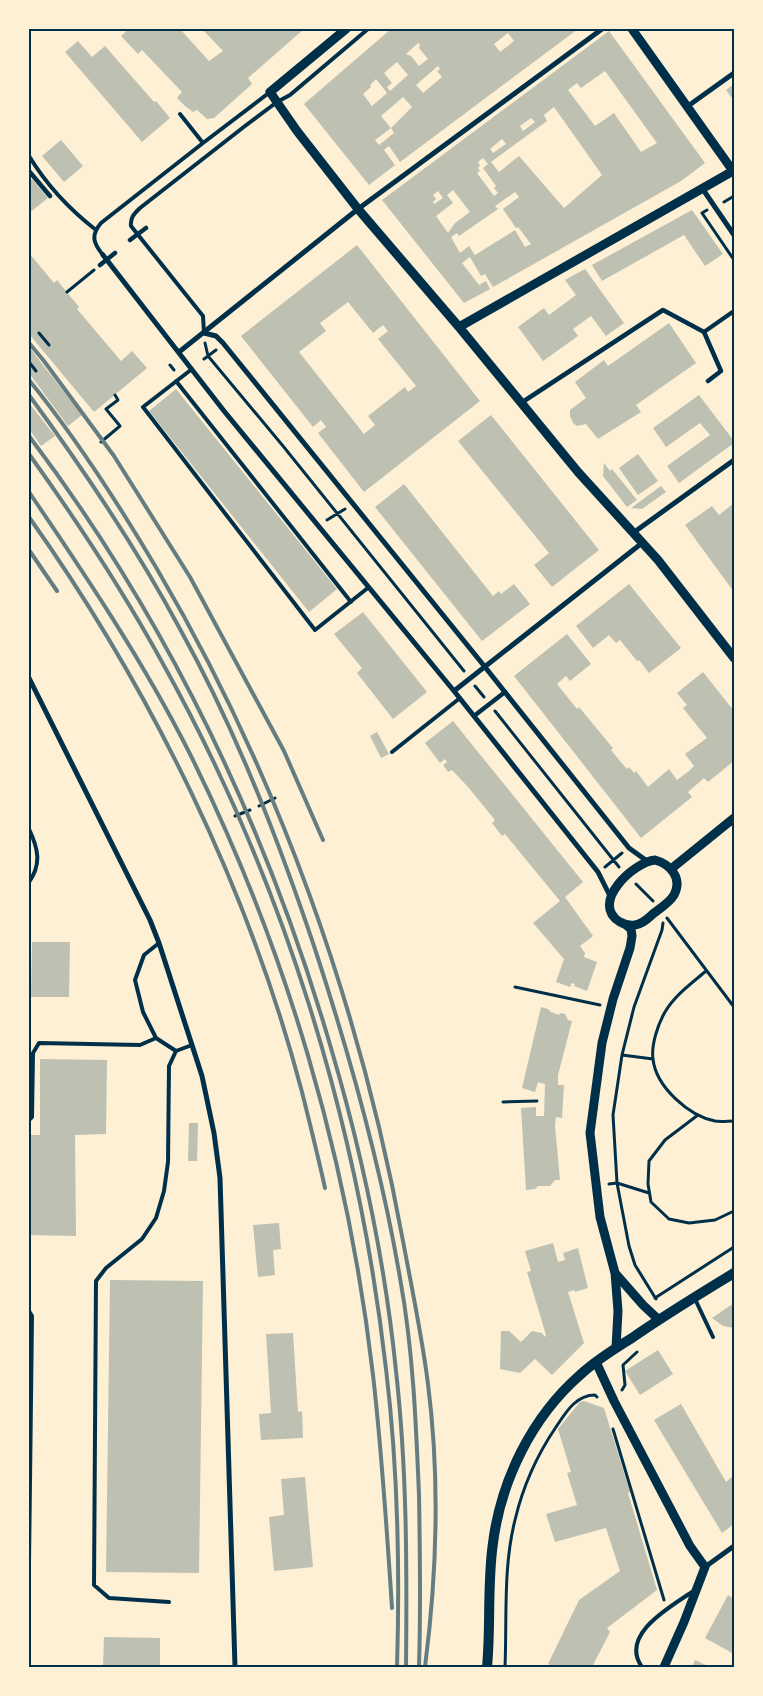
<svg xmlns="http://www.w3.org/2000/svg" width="763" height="1696" viewBox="0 0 763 1696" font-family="'Space Grotesk',sans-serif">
<rect width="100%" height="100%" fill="#fdf0d5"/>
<path fill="#bec0b2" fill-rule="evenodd" d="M129,29H180L209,61L223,51L202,29H304L248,78L252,84L214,118L207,119L197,110L193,112L185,106L177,98L182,92L142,50L138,54L121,36Z
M391,29H578L400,162L389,146L384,150L395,165L369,185L304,104ZM508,33L514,41L500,52L494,44ZM418,43L420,45L419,48L428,59L419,66L411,56L406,54ZM397,62L408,75L390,91L387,87L392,83L384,73ZM438,66L440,69L437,71L442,77L423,93L416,85ZM376,79L387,93L372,106L363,94L371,87L370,85ZM403,97L412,107L391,128L394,133L379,145L375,140L391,128L381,116Z
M609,31L705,163L681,181L493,287L485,274L481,276L470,257L462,263L479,285L486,281L490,289L464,303L382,200ZM605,71L657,143L641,152L614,113L595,126L568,90L577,83L581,88ZM554,107L602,175L564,208L519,156L499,172L491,162L547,121L544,115ZM531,118L535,122L523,131L520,126ZM502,139L506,144L493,153L490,149ZM483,158L488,164L483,168L496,186L494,188L498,193L494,196L477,173L480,171L478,168L480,166L478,162ZM453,190L470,212L455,223L448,233L436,216L453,203L447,195ZM438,191L443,198L434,204L433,202L436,199L433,195ZM515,192L519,197L503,209L516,228L518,227L531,244L525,247L515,230L475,255L469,246L460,253L451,237L457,233L459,236L498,209L495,206Z
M78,41L92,57L105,46L154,102L156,101L170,118L142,142L65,52Z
M734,84V101L726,90Z
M61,140L83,166L64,182L42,156Z
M32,179L48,198L29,213V182Z
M692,210L723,254L705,266L684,235L602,281L592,265Z
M357,245L480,401L364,492L318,433L326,427L321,420L313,427L241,336ZM348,302L373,333L383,325L388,331L378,339L416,386L408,392L405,387L368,416L375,425L364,434L299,352L326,331L320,323Z
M29,253L54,283L57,280L79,307L77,309L121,361L132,351L147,368L94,412L29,334Z
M585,269L624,323L606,336L591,316L573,329L578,336L543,361L518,327L544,308L549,315L576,295L565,280Z
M669,323L696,363L636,405L641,412L598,439L586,424L577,426L573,423L570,416V410L586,398L575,382L604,360L608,366Z
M29,347L82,415L68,426L29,373Z
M176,389L337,589L309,612L149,411Z
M699,395L734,441V443L679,483L667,466L710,435L700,423L666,447L653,428Z
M29,403L55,436L41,446L29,429Z
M491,415L599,550L552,587L534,565L549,553L458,441Z
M638,454L658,481L638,495L619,468Z
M604,463L610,471L612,469L637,500L627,507L603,476Z
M404,484L493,596L499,591L501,594L514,584L530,604L482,641L375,507Z
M661,486L666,492L642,509L631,508Z
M734,503V592L685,525L712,506L719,515Z
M629,584L681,648L649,673L639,660L637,661L620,640L616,643L609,635L593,648L576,626Z
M363,612L427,692L393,719L357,673L362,668L334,634Z
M567,634L591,664L570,681L566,676L557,684L577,709L579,707L612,747L613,748L611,750L620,761L627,769L629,767L634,773L636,771L648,787L669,769L677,780L689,771L694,766L685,754L707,738L683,708L687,705L677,693L703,672L734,711V761L708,782L704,778L688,792L692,797L641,838L514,676Z
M453,721L583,882L565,897L593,936L580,946L585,953L584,957L597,962L587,991L574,986L575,984L572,983L570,987L556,982L564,959L533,923L560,901L505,834L502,836L492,823L495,820L468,787L452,770L448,772L443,765L447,762L445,759L440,763L425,743Z
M377,732L389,754L381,758L370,736Z
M32,942H70L69,997H31Z
M541,1007L548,1009L551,1012L559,1015L560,1013L565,1014L568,1020L572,1021L558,1075V1085H564L562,1118L556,1117L555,1126L560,1180H555L550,1186H538L535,1189L526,1190L521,1108L536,1107V1116H544L545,1084L538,1082L535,1092L522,1088Z
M40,1059L107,1060L106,1134L75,1135L76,1236L29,1235L30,1135H40Z
M189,1123H198L197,1161H188Z
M279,1223L281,1249L273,1250L275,1275L258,1277L253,1225Z
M553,1243L558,1262L565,1260L563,1253L578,1248L588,1288L575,1292L574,1290L568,1292L584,1343L552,1375L535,1359L520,1373L500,1369L501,1331H509L521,1342L532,1331L542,1333L545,1337L546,1335L527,1272L531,1271L525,1251Z
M110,1280L203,1281L199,1573L106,1572Z
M734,1303V1328L723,1326L712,1318Z
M293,1333L298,1412L302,1411L303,1438L261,1440L259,1414L271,1413L266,1334Z
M658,1350L673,1374L640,1395L625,1371Z
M584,1401L604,1408L630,1492L628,1493L657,1590L607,1628L610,1632L592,1667H554L548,1664L579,1600L620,1571L606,1528L555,1542L546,1514L577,1505L567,1473L571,1472L558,1429L580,1402Z
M681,1404L726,1482L734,1475V1524L722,1533L654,1420Z
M305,1477L313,1567L274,1571L269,1517L284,1515L281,1479Z
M728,1595L734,1599V1654L705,1638Z
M104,1637L160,1638V1667H103Z
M695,1660L710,1667H692Z"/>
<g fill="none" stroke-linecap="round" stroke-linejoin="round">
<path stroke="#003049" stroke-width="3" d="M724,202L734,196
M707,210L702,213L734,260
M67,292L94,270
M39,333L49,345
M205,343L208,356L283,446L464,671
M204,359L216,350
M29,362L36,371
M170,365L174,370
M101,442L120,426L106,409L118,400L115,395
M327,520L345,509
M475,686L484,697
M495,711L619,867
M259,806L275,798
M235,816L250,810
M605,867L622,853
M636,884L653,901
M667,918L734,1007
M706,971C692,983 675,995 665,1012C658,1024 651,1045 653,1059C656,1087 689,1116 715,1121C721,1122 728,1121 734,1121
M515,987L600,1005
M622,1055L653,1059
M503,1102L537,1101
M698,1115L665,1140L649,1161L648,1184L651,1202L669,1219L689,1223L715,1220L734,1211
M609,1184L617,1183L649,1193
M655,1298L734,1247
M656,1299L635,1265L629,1246L617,1183L613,1115L622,1055L634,1007L662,930L663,923
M622,1390L625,1385L623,1365L637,1352
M613,1429L664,1600
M505,1667C507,1619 503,1567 515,1520C523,1486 537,1455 556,1427C566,1412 576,1395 595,1395L597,1397"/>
<path stroke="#003049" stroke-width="4" d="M180,114L203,143
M29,156C46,184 69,209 96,230
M103,255C94,244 90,236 101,223L203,143L270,92
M704,332L734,311
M204,333L203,316L131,226C130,217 135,213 140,208L245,126L277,102L290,95L368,29
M192,369L143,407L315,630L369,587
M176,381L351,602
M392,752L460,698
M29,829C38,848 42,864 29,882
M159,943L144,955L135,980L143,1012L156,1038L176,1051
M29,1120L32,1117L33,1053L39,1043L140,1045L156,1038
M695,1299L713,1337
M29,1311L32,1316L29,1563
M169,1602L109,1598L94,1585L96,1281L106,1268L142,1239L156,1218L164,1191L168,1162L169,1066L176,1051L192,1045
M642,1667C619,1635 670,1607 692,1592"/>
<path stroke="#003049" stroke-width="4.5" d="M29,171L50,196
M130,240L146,228
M100,265L115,253
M521,403L663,310L704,332L721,371L708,381
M474,716L505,692"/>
<path stroke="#003049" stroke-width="5" d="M688,106L734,73
M702,188L734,235
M103,255L224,411L454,691L598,872L610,896
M204,333L216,336L223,343L485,667L629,848L647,861
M179,352L358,209L602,29
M633,533L734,460
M29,678L150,920L159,943L202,1076L214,1133L220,1178L235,1667
M454,691L642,543
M705,1567L734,1546"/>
<path stroke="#003049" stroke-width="9" d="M346,29L270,92L297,131L358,209L459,327L578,472L658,560L734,658
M459,327L733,171L632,29
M655,860C670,864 683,878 674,895C670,902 661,908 654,913C648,918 643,924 635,925C630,926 624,924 620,922C589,903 634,862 655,860Z
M671,869L734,818
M615,1273L643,1305L659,1320
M616,1348L618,1311L615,1273L600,1217L590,1133L602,1043L613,999L630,948L632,936L631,929L626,925
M596,1362L614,1401L690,1546L705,1567L684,1622L664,1667"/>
<path stroke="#003049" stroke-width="10" d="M487,1667C491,1626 487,1584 493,1543C501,1480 532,1417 580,1375C595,1361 614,1349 632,1338C665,1315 700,1294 734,1273"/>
<path stroke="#657d81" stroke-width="4" d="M29,343L44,361L114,456L190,577L284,751L323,840
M29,380C77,439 118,503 157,569C278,775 360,1006 403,1241C412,1289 422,1336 428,1384C440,1478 437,1574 425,1667
M29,395C84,470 136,547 180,629C236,730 278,839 315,949C350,1056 381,1166 400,1278C413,1349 416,1422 419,1495C420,1551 421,1608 419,1665
M29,436C167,619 267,828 331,1048C362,1153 385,1262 396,1371C407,1469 407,1568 406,1667
M29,454C77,521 122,589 162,662C283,879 358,1122 386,1369C398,1468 400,1568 397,1667
M29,492C86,576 143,661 189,752C286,947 348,1159 373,1375C382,1453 387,1531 392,1608
M29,517C152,691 248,887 302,1092C310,1124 318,1156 325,1188
M29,550L57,591"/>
</g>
<rect width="763" height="1696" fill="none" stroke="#fdf0d5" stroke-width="60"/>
<rect x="30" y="30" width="703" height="1636" fill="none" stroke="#003049" stroke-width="2"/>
</svg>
